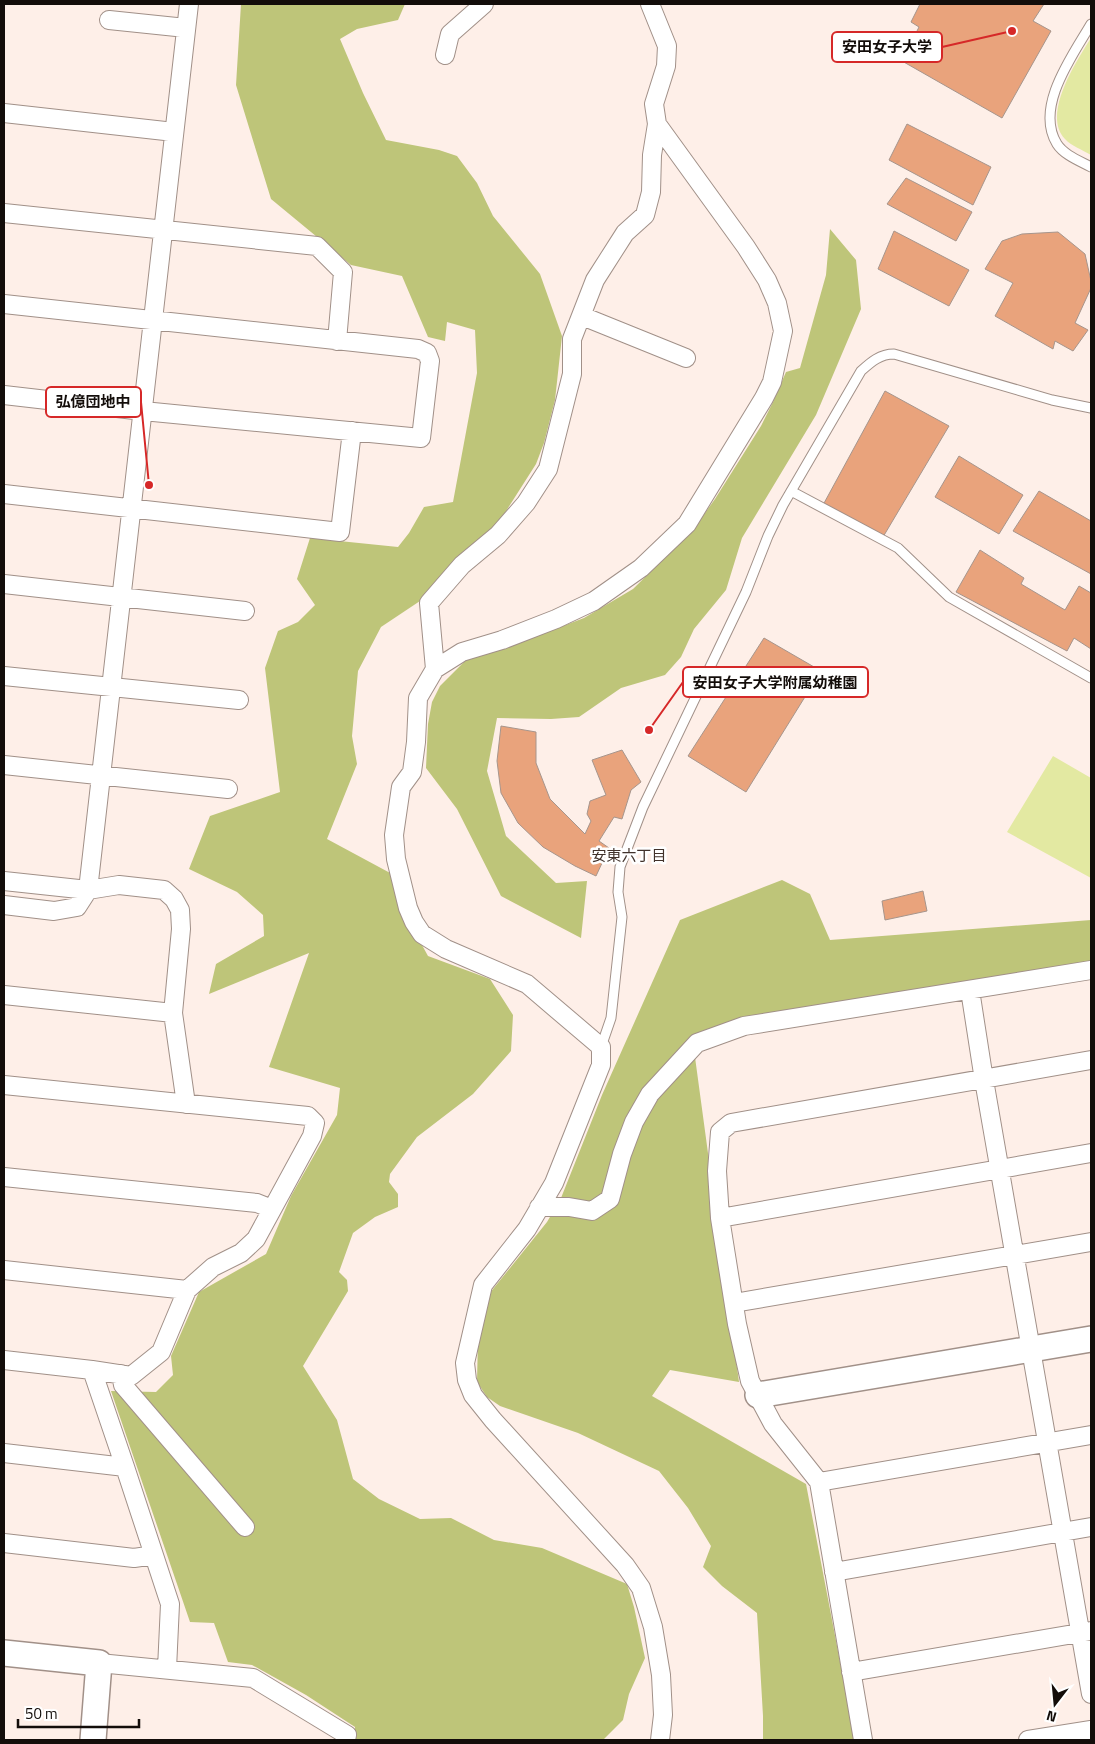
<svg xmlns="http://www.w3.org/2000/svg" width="1095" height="1744" viewBox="0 0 1095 1744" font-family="'Titillium Web','Noto Sans JP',sans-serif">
<rect width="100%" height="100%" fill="#feefe8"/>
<path fill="#e3e9a2" d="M1091,38V155C1083,150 1071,146 1065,139C1041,115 1077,60 1091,38Z
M1053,756L1091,778V878L1007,832Z"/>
<path fill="#bec579" d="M241,4H405L398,20L357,29L340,39L363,93L386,140L439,150L457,156L477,183L493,216L540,274L562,336L555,400L544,443L536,464L494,530L453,567L420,601L381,627L358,671L352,736L357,764L327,839L392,874L406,916L428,956L490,979L513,1015L511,1051L473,1094L417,1137L390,1174L389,1182L398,1194V1207L375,1217L353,1233L339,1272L347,1280L348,1291L303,1366L337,1420L353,1479L379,1499L420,1519L451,1518L494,1540L542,1548L627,1584L634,1607L645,1658L629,1694L623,1720L603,1740H355V1727L306,1695L252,1665L228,1662L214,1623L190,1622L111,1391L156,1392L173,1375L171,1356L199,1292L266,1254L291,1196L337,1115L340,1088L269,1067L309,953L209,994L216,964L264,936L263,915L237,892L189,869L210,816L280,792L265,668L278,631L298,622L315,605L297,579L310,538L398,547L409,533L424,507L453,502L477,373L475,330L447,322L445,341L428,337L402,276L351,265L271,199L236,85Z
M830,229L856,260L861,309L816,415L742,538L726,590L694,629L681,657L665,675L621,688L579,717L551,719L497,718L487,771L506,836L556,883L587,881L581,938L501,896L457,809L426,768L428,724L432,702L440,686L467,659L503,649L584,618L633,589L692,531L715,499L761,426L773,402L786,372L800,368L826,275Z
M782,880L810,894L830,940L1091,920V963L692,1035L739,1382L670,1370L652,1396L806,1484L855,1740H763V1716L757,1613L722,1586L703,1567L711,1546L688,1508L659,1471L578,1433L500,1406L487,1397L477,1382L478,1338L489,1294L547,1222L561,1198L602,1095L680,920Z"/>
<path fill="#e9a37c" stroke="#a6958c" d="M920,4H1044L1033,21L1051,31L1002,118L902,61L919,27L911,22Z
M907,124L991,167L973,205L889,160Z
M906,178L972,212L956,241L887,204Z
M894,231L969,270L949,306L878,269Z
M1058,232L1085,254L1091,281V288L1075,323L1088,330L1073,351L1055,341L1053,349L995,316L1013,283L985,269L1002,241L1022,234Z
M885,391L949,426L883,537L823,505Z
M959,456L1023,495L999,534L935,497Z
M1039,491L1091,521V574L1013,531Z
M980,550L1024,578L1021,584L1065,610L1079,586L1091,593V649L1074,638L1067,651L956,592Z
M764,638L821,671L746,792L688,756Z
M501,726L536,732V763L550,799L585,834L591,821L587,814L590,801L606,795L592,760L622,750L641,782L631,790L622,819L614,817L599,841L609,848L596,876L575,866L543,847L518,823L501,793L497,761Z
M923,891L927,911L885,920L882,901Z"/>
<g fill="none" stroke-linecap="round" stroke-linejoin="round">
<defs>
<path id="lane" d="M1091,24C1073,55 1034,107 1057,144C1064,155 1080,161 1091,167
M791,491L898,548L949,597L1091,678
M601,1047L611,1018L622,917L618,892L620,867L643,807L746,592L768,536L783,505L861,371C871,362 880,354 894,354L1052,400L1091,408"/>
<path id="street" d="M650,4L667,46L666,66L654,104L657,124L746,247L767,280L777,303L783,331L772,382L764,398L687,524L641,568L594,601L556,619L502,640L462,652L435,669L418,698L416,742L412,772L401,787L394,835L396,859L408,908L414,922L422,934L446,949L527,984L601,1047V1065L554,1183L527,1229L483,1285L465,1363L467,1380L473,1395L493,1420L625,1565L641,1588L653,1627L661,1675L663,1715L660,1740
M109,20L186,28
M445,55L450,34L484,4
M4,113L174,132
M4,213L317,246L343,272L337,341
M4,304L418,349L427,353L430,361L421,438L143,411L4,395
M582,316L686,358
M4,494L340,532L352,431
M4,584L245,611
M435,669L429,603L462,565L498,535L526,503L548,469L572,374V339L595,280L625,233L645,215L651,192L652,155L657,124
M4,676L239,700
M4,765L228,789
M4,881L88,890L119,885L164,890L174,899L180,910L181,929L173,1013L186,1104
M4,905L54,911L77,907L88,890L189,4
M970,990L984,1080L1091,1694
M4,995L173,1013
M4,1085L308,1116L315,1123L312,1136L256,1239L241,1253L213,1267L187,1290L161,1352L131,1376L92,1370L125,1467L170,1604L167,1669
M4,1177L257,1203L272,1209
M539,1207H569L592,1211L610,1199L622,1154L634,1122L650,1094L697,1043L744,1026L1091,970
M720,1218L1091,1153
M4,1270L187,1290
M734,1303L1091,1242
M4,1360L92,1370
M121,1374L123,1385L245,1527
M4,1453L125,1467
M819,1482L1091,1435
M4,1543L134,1558L154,1555
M834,1572L1091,1527
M99,1663L253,1678L347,1735L346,1740
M851,1672L1091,1631
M863,1740L819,1482L773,1424L750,1381L737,1324L720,1218L717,1171L720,1132L731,1123L1091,1060
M1028,1740L1091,1730"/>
<path id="secondary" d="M758,1395L1091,1339
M4,1653L99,1663L93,1740"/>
</defs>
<use href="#lane" stroke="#a19088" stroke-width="11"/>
<use href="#street" stroke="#a19088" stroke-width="20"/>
<use href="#secondary" stroke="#a19088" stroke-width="28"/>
<use href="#lane" stroke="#fff" stroke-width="9"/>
<use href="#street" stroke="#fff" stroke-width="18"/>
<use href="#secondary" stroke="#fff" stroke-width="25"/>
</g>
<g text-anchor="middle" stroke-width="5" stroke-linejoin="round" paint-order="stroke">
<g font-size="15" fill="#41322b" stroke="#fff">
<text x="629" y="861">安東六丁目</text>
</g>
</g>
<path fill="none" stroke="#d62828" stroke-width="2" d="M1012 31L942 47M149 485L141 402M649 730L683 682"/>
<g fill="#d62828" stroke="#fff" stroke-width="2">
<circle cx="1012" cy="31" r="5"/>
<circle cx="149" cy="485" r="5"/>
<circle cx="649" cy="730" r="5"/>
</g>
<g fill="#fff" stroke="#d62828" stroke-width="2">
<rect x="832" y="32" width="110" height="30" rx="5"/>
<rect x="46" y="387" width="95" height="30" rx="5"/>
<rect x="683" y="667" width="185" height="30" rx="5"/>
</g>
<g font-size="15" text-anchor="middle" font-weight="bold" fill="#130d0a">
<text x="887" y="52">安田女子大学</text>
<text x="93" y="407">弘億団地中</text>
<text x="775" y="688">安田女子大学附属幼稚園</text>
</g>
<rect width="1095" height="1744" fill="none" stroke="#130d0a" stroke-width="10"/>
<g transform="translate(1055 1704) rotate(196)" stroke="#ffffff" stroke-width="4" paint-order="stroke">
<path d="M0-4L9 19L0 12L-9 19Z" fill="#130d0a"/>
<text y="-8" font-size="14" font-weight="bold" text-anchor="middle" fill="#130d0a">N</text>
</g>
<path d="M18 1719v8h121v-8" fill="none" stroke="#130d0a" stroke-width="2.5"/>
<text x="25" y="1719" font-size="15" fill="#130d0a" stroke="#ffffff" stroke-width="4" paint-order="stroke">50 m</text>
</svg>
